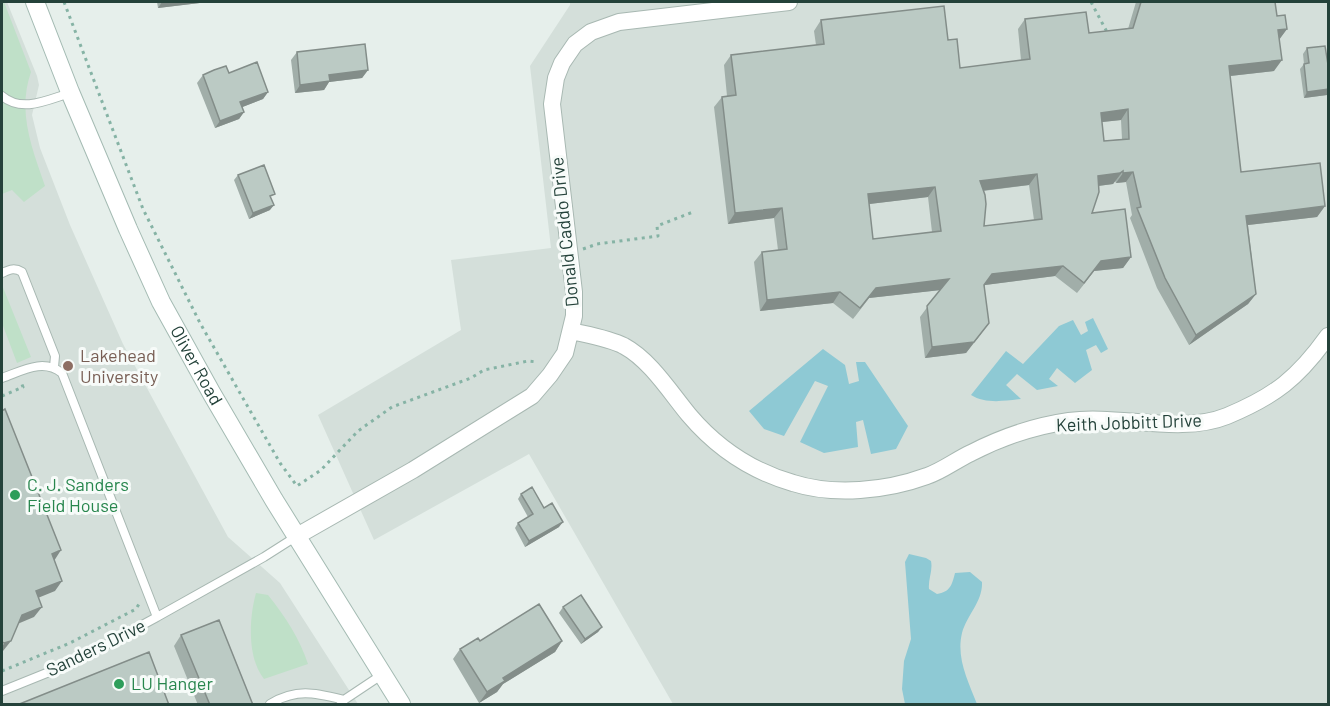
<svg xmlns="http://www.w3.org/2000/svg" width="1330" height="706" viewBox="0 0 1330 706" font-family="Barlow,sans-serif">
<rect width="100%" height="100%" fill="#e6efeb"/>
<path fill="#d4dfda" d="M2,2H7L37,76L39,85L32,115L40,148L70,225L123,344L228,537L280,583L358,704H2Z
M570,2H1328V704H673L529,454L374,540L318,415L461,330L451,260L551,248L530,66L570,5Z"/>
<path fill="#bfe0c8" d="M2,2H4L31,72C17,112 32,148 45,186L24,202L12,190L2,194Z
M2,285L31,357L17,363L2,323Z
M256,593L268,595C285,616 300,639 308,664L264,679C247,658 249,618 256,593Z"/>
<path fill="#8ec9d4" d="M1093,318L1108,349L1101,353L1096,345L1086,350L1092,370L1075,383L1057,368L1049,379L1058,386L1037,390L1017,374L1006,385L1021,399C1004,401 985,404 971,395L1006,351L1023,364L1059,326L1073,320L1081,335L1088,331L1085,322Z
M823,349L845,365L849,384L859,381L856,362H865L908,426L896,449L871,454L863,420L856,422L858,447L824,453L800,442L828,386L815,381L784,436L764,429L749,411Z
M909,554L926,558L931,561C933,571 928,579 929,589L937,594C950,592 952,585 955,573L970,572L982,582C983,601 967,615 962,633C956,658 968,681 977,704H905L902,689L904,661L911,639L905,562Z"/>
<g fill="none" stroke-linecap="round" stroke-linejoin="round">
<defs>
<path id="lane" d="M2,96C22,113 47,100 70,93
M2,273C9,270 14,267 22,272L55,356L54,367
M2,378C22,371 43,358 62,373L157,617L264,557L297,536
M2,691L74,662L157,617
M270,704C297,688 315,693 344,700
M341,704L344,700L383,674"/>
<path id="street" d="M571,331C588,335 608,338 624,346C650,360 670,392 689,415C717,448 751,471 793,483C834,496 886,491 927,476C942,471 956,460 971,453C1002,437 1034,426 1069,421C1118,414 1180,435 1227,416C1275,396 1298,378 1328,336
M297,536L413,470L532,396L550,375L565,353L574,316V292L552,104L556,78L562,63L575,44L591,32L619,22L789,2"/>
<g id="secondary">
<path id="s1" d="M35,2L70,92L128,229L161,302L212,394L274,500L401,704"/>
</g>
</defs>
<use href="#lane" stroke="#a8b8b2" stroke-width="10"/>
<use href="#street" stroke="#a8b8b2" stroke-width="18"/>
<use href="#secondary" stroke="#a4bbb3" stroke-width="20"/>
<path stroke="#86b3a5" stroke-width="3" stroke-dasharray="3 4.5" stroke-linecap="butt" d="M64,2L143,209L200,323L280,463L297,486L321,470L358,431L392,407L471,378L484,370L528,361L537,362
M1091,2L1107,32
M583,249L597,244L658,236L657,226L693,212
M2,396L23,387L21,382
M2,671L70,643L136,609L139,604"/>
<use href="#lane" stroke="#fff" stroke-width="8"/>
<use href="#street" stroke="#fff" stroke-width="16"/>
<use href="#secondary" stroke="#fff" stroke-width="18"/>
</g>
<path fill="#a1aea9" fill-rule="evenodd" d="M157,2H208L158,8Z
M1136,2H1275L1277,16L1287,29L1279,39L1274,71L1230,76L1241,172L1325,206L1317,217L1248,225L1256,294L1248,304L1189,345L1157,288L1130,218L1132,215L1126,182L1116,183L1115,181L1113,184L1098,186L1092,213L1131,257L1123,268L1094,271L1077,293L1055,276L985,285L984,286L981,334L966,353L925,358L920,317L940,290L869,298L853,319L833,303L760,311L754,262L762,252L778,250L774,218L728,224L714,107L722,97L727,96L724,65L731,55L816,45L814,31L821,20L948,40L960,68L1021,60L1018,29L1025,19L1089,33L1128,29ZM1121,120L1122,139L1104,141L1102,122ZM1029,185L1034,220L984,226L983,191ZM928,197L932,232L873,239L869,204Z
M1307,48L1329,71V92L1327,95L1304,98L1300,69L1304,64L1303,54Z
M297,52L368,70L362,78L329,82L324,90L295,93L291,60Z
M229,73L268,92L263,99L242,107L244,112L239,119L215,128L197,83L203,75Z
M238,175L271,199L270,210L249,219L234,180Z
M521,494L544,508L559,527L525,547L515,528L518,523L528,517L518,499Z
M563,607L602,627L598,632L581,644L559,613Z
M181,635L253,705H198L174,646Z
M480,641H562L555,652L503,684L497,692L479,703L453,659L460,649Z"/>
<path fill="#838d89" d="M162,2H208L158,8Z
M1287,29L1279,40L1278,30Z
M1282,60L1274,71L1221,77L1229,66Z
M368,70L362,78L329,82L324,90L295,93L300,85L329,75Z
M1329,89V92L1327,95L1304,98L1307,92Z
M268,92L263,99L235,110L240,102Z
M1128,109L1121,120L1093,123L1101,113Z
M244,112L239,119L215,128L220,121Z
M1123,171L1113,184L1090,187L1098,176Z
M1133,172L1126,182L1116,183L1123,173Z
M1037,174L1029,185L972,192L980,181Z
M935,187L928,197L861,205L868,194Z
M274,205L270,210L249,219L253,213Z
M1325,206L1317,217L1239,226L1246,216Z
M782,208L774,218L728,224L735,213Z
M1131,257L1123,268L1094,271L1077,293L1101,261Z
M1063,266L1055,276L985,285L976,295L992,274Z
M949,279L941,290L869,298L853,319L876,288Z
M840,292L833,303L760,311L767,300Z
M1256,294L1248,304L1189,345L1196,335Z
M989,323L966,353L925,358L932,347Z
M563,522L559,527L525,547L529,541Z
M61,550L54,561L52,554Z
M62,581L55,591L28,602L36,591Z
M42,607L34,617L15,625L22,615Z
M602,627L598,632L581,644L585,639Z
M11,641L3,651L2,652V647L4,643Z
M562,641L555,652L503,684L497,692L479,703L487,692L503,678Z"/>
<path fill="#bbcac4" stroke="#838d89" stroke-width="1.5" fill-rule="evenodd" d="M1141,2H1275L1277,16L1285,15L1287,29L1278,30L1282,60L1229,66L1241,172L1320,163L1325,206L1246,216L1256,294L1196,335L1165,278L1137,208L1141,207L1133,172L1123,173V171L1120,173L1098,176L1099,192L1092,213L1125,209L1131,257L1101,261L1084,283L1063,266L992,274L984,285L989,323L974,342L932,347L927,306L949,279L876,288L860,308L840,292L767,300L762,252L787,249L782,208L735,213L722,97L736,95L731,55L824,44L821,20L944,6L948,40L957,39L960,68L1030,59L1025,19L1086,12L1089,33L1133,28ZM1128,109L1129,139L1104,141L1101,113ZM1037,174L1042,219L984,226L986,204L985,195L980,181ZM935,187L941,231L873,239L868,194Z
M365,44L368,70L329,75L330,81L300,85L297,52Z
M1325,46L1329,71V89L1307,92L1304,64L1309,63L1307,48Z
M257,62L268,92L240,102L244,112L220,121L203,75L214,70L226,66L229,73Z
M264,165L275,194L270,196L274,205L253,213L238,175Z
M5,409L61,550L52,554L62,581L36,591L42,607L22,615L11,641L4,643L2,642V411Z
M532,487L544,508L552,503L563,522L529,541L518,523L533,514L521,494Z
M581,595L602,627L585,639L563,607Z
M539,604L562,641L503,678L505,681L487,692L460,649L478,638L480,641Z
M219,620L253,705H210L181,635Z
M149,652L169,705H17Z"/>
<circle fill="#8d6e63" stroke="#f7fbf9" stroke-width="2" cx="68" cy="366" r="6"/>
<g fill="#2e9e5b" stroke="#f7fbf9" stroke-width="2">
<circle cx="15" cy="495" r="6"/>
<circle cx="119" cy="684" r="6"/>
</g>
<g text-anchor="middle" stroke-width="6" stroke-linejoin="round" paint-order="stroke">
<g font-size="18" fill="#24423a" stroke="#f7fbf9">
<text transform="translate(565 232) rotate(-96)" y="6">Donald Caddo Drive</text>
<text dy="6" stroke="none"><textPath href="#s1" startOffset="398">Oliver Road</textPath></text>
<text transform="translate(1129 423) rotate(-2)" y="6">Keith Jobbitt Drive</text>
<text transform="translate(96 648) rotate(-26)" y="6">Sanders Drive</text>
</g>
<g font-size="18" fill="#785e54" stroke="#f7fbf9" text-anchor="start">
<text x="80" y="362">Lakehead<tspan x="80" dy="21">University</tspan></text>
</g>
<g font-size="18" fill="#27864d" stroke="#f7fbf9" text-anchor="start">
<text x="27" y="491">C. J. Sanders<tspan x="27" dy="21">Field House</tspan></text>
<text x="131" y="690">LU Hanger</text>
</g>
</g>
<rect width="1330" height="706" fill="none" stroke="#24423a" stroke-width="6"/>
</svg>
